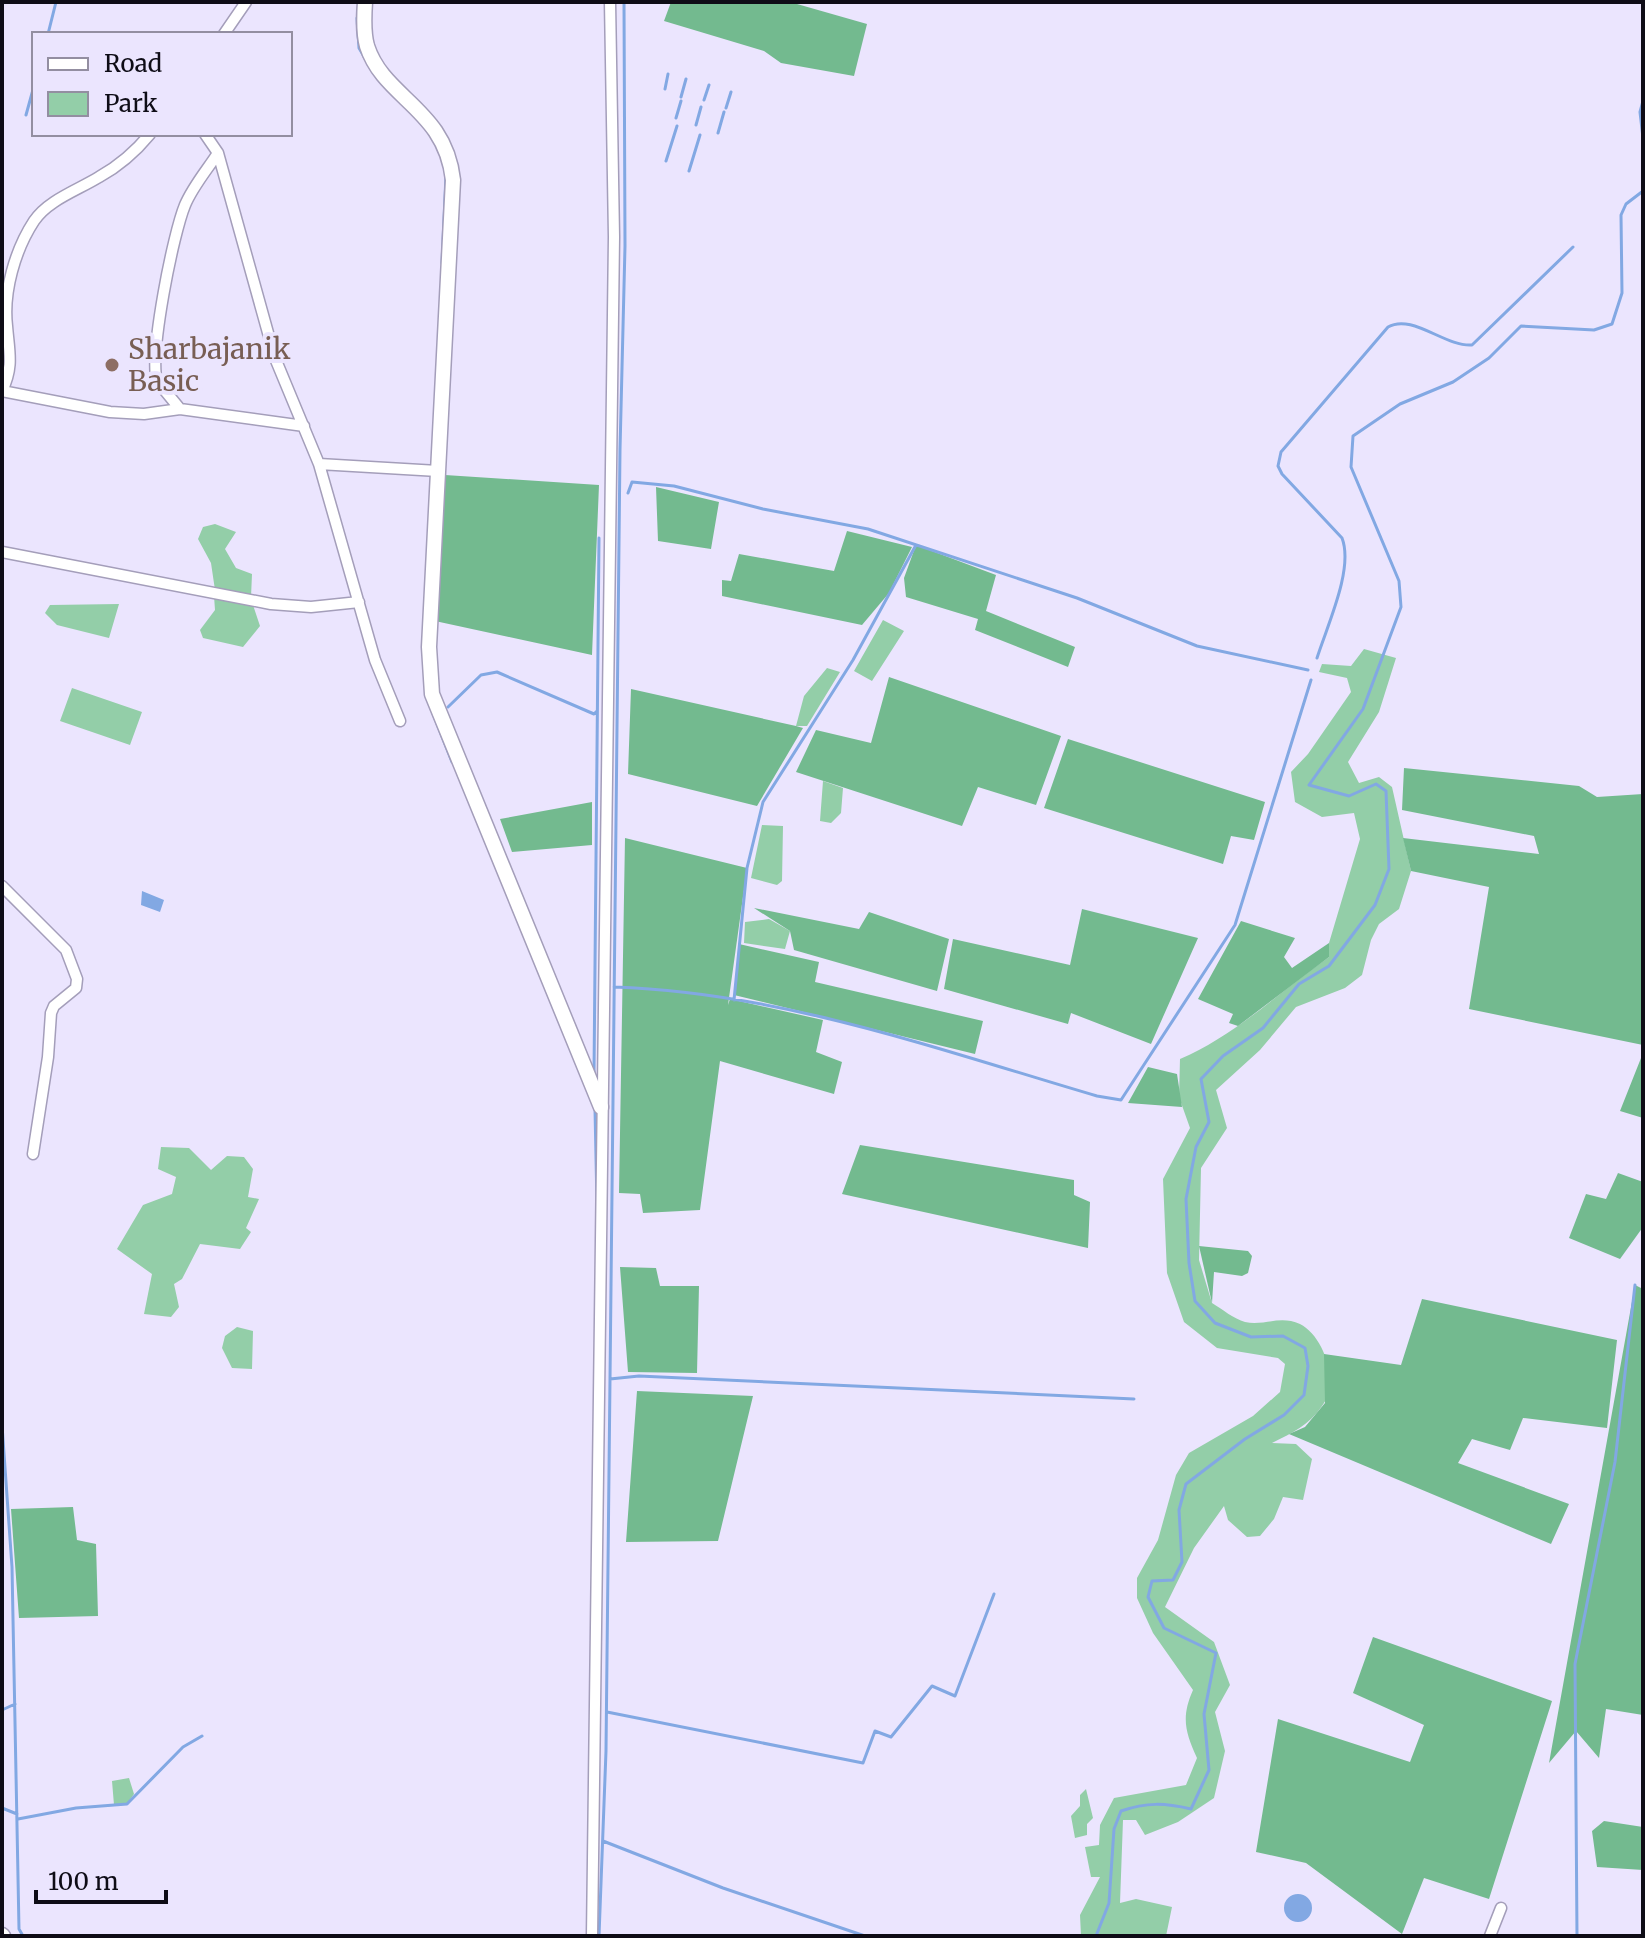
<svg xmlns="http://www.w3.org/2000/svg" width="1645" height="1938" viewBox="0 0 1645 1938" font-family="Merriweather,serif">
<rect width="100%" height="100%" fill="#ebe5fe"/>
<path fill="#93cea8" d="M215,524L236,532L225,549L236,568L252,574L251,597L215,590L211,563L198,539L203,527Z
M214,596L253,605L260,626L243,647L203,638L200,630L215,610Z
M119,604L109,638L57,625L45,613L50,605Z
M883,620L904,631L872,681L854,671Z
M1364,649L1396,658L1379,712L1348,762L1359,783L1379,777L1392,787L1411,871L1399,909L1379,924L1371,940L1362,975L1345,988L1296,1007L1260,1050L1216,1090L1227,1128L1201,1168L1199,1260L1212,1303C1222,1309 1234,1319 1245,1322C1264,1326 1280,1315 1300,1324C1324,1336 1340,1383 1322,1406C1309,1425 1292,1433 1272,1443L1296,1444L1312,1459L1303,1500L1283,1497L1274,1519L1260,1536L1247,1537L1228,1520L1224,1506L1194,1548L1165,1607L1214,1642L1230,1685L1215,1712L1225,1751L1214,1798L1178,1822L1145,1835L1136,1820H1123L1120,1903L1136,1899L1172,1907L1166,1936H1081L1080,1915L1100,1877H1091L1085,1847L1099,1845L1100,1825L1114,1798L1186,1785L1197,1758C1185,1732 1181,1717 1193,1690L1153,1633L1137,1598V1578L1158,1540L1176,1475L1189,1453L1253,1416L1280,1392L1285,1364L1278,1358L1217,1348L1184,1322L1167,1273L1163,1179L1190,1128L1179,1097L1180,1059C1236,1035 1279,992 1329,957V943L1360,839L1354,813L1322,817L1295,802L1291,772L1308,754L1351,692L1347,678L1319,672L1322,664L1351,666Z
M827,668L840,672L807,726H796L804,696Z
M72,688L142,712L130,745L60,721Z
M823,781L843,788L841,813L831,823L820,821Z
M762,825L783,826L782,881L777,885L751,878Z
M769,919L790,931L785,949L744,943L745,922Z
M161,1147L189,1148L211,1170L227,1156L244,1157L253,1169L248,1197L259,1199L246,1228L251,1232L240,1249L200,1244L182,1279L174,1284L179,1307L171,1317L144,1314L152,1274L117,1249L143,1205L172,1194L176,1177L158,1169Z
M237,1327L253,1331L252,1369L232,1368L222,1348L225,1336Z
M129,1778L134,1794L127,1804L114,1805L112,1781Z
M1086,1789L1093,1818L1087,1824V1835L1075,1838L1071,1816L1080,1806V1795Z"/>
<path fill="#73ba8f" d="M671,2H790L867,24L854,76L781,63L764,51L664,21Z
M445,475L599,485L592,655L435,621Z
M656,487L719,502L711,549L658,541Z
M847,531L912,547L889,593L862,625L722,596V580L731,581L739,554L834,571Z
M916,545L996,575L986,611L1075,647L1068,667L975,630L978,619L906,597L904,578Z
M889,677L1061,736L1036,805L978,787L962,826L796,772L816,730L871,743Z
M631,689L796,726L803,728L757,806L628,774Z
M1068,739L1265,802L1254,840L1231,836L1223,864L1044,808Z
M1404,768L1579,786L1597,797L1643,794V1045L1469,1009L1489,887L1411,871L1403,838L1539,854L1534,836L1402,810Z
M592,802V845L512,852L500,819Z
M625,838L747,868L728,1005L730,999L823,1020L816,1052L842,1062L834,1094L720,1061L700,1210L643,1213L640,1194L619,1193Z
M754,908L859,929L869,912L949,939L937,991L794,950L790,931Z
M1082,909L1198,938L1151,1044L1071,1013L1068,1024L944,989L953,939L1070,965Z
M1241,921L1295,938L1284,957L1292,968L1329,943V957L1238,1026L1229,1023L1233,1014L1198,999Z
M739,944L819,962L815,982L983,1021L975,1054L734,995Z
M1643,1053V1118L1620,1111Z
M1148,1067L1177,1074L1182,1107L1128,1103Z
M860,1145L1074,1180V1195L1090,1202L1088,1248L842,1194Z
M1618,1173L1643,1182V1227L1620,1259L1569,1238L1586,1194L1606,1199Z
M1199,1246L1248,1251L1252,1256L1248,1273L1242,1276L1214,1272L1212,1303Z
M620,1267L656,1268L660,1286H699L697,1373L628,1372Z
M1635,1285L1643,1289V1715L1606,1709L1599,1758L1576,1731L1549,1763Z
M1422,1299L1617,1340L1607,1428L1523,1418L1510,1450L1472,1439L1458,1463L1569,1504L1551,1544L1289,1434L1305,1427L1325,1403L1324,1354L1401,1365Z
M637,1391L753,1396L718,1541L626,1542Z
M73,1507L77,1540L96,1544L98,1616L19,1618L11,1509Z
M1373,1637L1552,1701L1489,1899L1424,1878L1402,1934L1306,1863L1256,1852L1278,1719L1410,1762L1424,1725L1353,1693Z
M1604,1821L1643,1827V1870L1597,1867L1592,1831Z"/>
<path fill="#82a8e3" d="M142,891L164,900L160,912L141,905Z
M1284 1908a14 14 0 1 1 28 0a14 14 0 1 1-28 0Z"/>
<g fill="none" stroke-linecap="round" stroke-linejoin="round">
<path stroke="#82a8e3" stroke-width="3" d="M357,18L359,48L366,60
M48,34L56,2
M665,89L668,74
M681,97L686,79
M704,100L709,85
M1643,101L1640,112L1643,138
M726,108L731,92
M26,115L34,86
M676,118L681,101
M696,125L701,107
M718,133L724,112
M666,161L677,126
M689,171L700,135
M442,263L446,175
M628,493L632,482L674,486L763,509L868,529L1077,598L1197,646L1308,670
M1317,658C1327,626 1354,569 1342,538L1282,474L1278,466L1281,452L1388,327C1412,313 1445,347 1472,345L1573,247
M430,706L452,762
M448,707L481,675L497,672L594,714L597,711
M614,987C779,992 940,1050 1097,1096L1121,1100L1235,925L1311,680
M734,1000L747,868L763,802L853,660L916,545
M594,1073L599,538
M595,1109L597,1205
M610,1379L639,1376L1134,1399
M2,1425L12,1567L19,1929L23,1936
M2,1710L15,1704
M607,1712L863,1763L875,1731L891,1737L932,1686L955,1696L994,1594
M2,1808L17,1814
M18,1819L76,1808L127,1804L183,1747L202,1736
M603,1841L723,1888L865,1936
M599,1936L606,1751L620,450L625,246L624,2
M1096,1936L1109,1903L1114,1829L1121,1811C1147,1802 1165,1803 1191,1809L1209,1770L1204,1714L1216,1653L1164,1628L1148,1597L1152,1581L1173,1580L1182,1562L1179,1510L1186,1484L1245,1439L1284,1415L1304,1395L1308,1366L1305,1348L1283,1336L1251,1337L1215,1323L1195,1301L1189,1263L1186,1199L1196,1147L1209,1122L1201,1079L1223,1056L1263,1028L1299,984L1329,966L1375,905L1389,869L1386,791L1376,784L1349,796L1309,785L1363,709L1401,607L1399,581L1351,467L1353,436L1400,404L1453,382L1489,358L1521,326L1594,330L1612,324L1622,293L1621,215L1626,204L1643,191
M1577,1936L1575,1664L1615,1462L1635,1285"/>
<defs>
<path id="street" d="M224,34L246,2
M205,134L218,153L275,358L319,464L375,660L400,721
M2,391C14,366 9,352 7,326C3,292 15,250 34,221C48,200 78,190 99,177C119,166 136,151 150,134
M2,391L110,412L144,414L180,409L304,426
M180,409L157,381C149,354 173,234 185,205C193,186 207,170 218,153
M319,464L438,471
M2,552L271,604L311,607L359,602
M2,886L66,950L77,979L76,988L54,1006L51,1013L48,1057L33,1154
M592,1936L614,237L610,2
M1490,1936L1501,1908"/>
<path id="secondary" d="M365,2C364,16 363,32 367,46C384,99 445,108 453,180L429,647L432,694L601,1107
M2,1935L3,1936"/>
</defs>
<use href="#street" stroke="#a49eba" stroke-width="13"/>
<use href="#secondary" stroke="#a49eba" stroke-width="17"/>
<use href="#street" stroke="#fff" stroke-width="10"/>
<use href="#secondary" stroke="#fff" stroke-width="14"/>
</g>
<circle fill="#8d6e63" stroke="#ebe5fe" stroke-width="3" cx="112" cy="365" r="8"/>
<g text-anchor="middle" stroke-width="8" stroke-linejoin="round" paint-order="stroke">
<g font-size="28" fill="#785e54" stroke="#ebe5fe" text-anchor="start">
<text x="128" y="359">Sharbajanik<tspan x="128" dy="32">Basic</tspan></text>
</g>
</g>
<rect width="1645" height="1938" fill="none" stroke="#0e0c16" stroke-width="8"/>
<rect x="32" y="32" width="260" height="104" fill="#ebe5fe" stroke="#938ea1" stroke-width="2"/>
<rect x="48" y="58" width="40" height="12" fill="#ffffff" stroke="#938ea1" stroke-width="2"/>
<text x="104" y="72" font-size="24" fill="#0e0c16">Road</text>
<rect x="48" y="92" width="40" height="24" fill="#93cea8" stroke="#938ea1" stroke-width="2"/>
<text x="104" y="112" font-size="24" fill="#0e0c16">Park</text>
<path d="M36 1890v12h130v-12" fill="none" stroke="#0e0c16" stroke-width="4"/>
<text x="48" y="1890" font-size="24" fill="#0e0c16" stroke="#ebe5fe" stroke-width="6" paint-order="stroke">100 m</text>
</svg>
